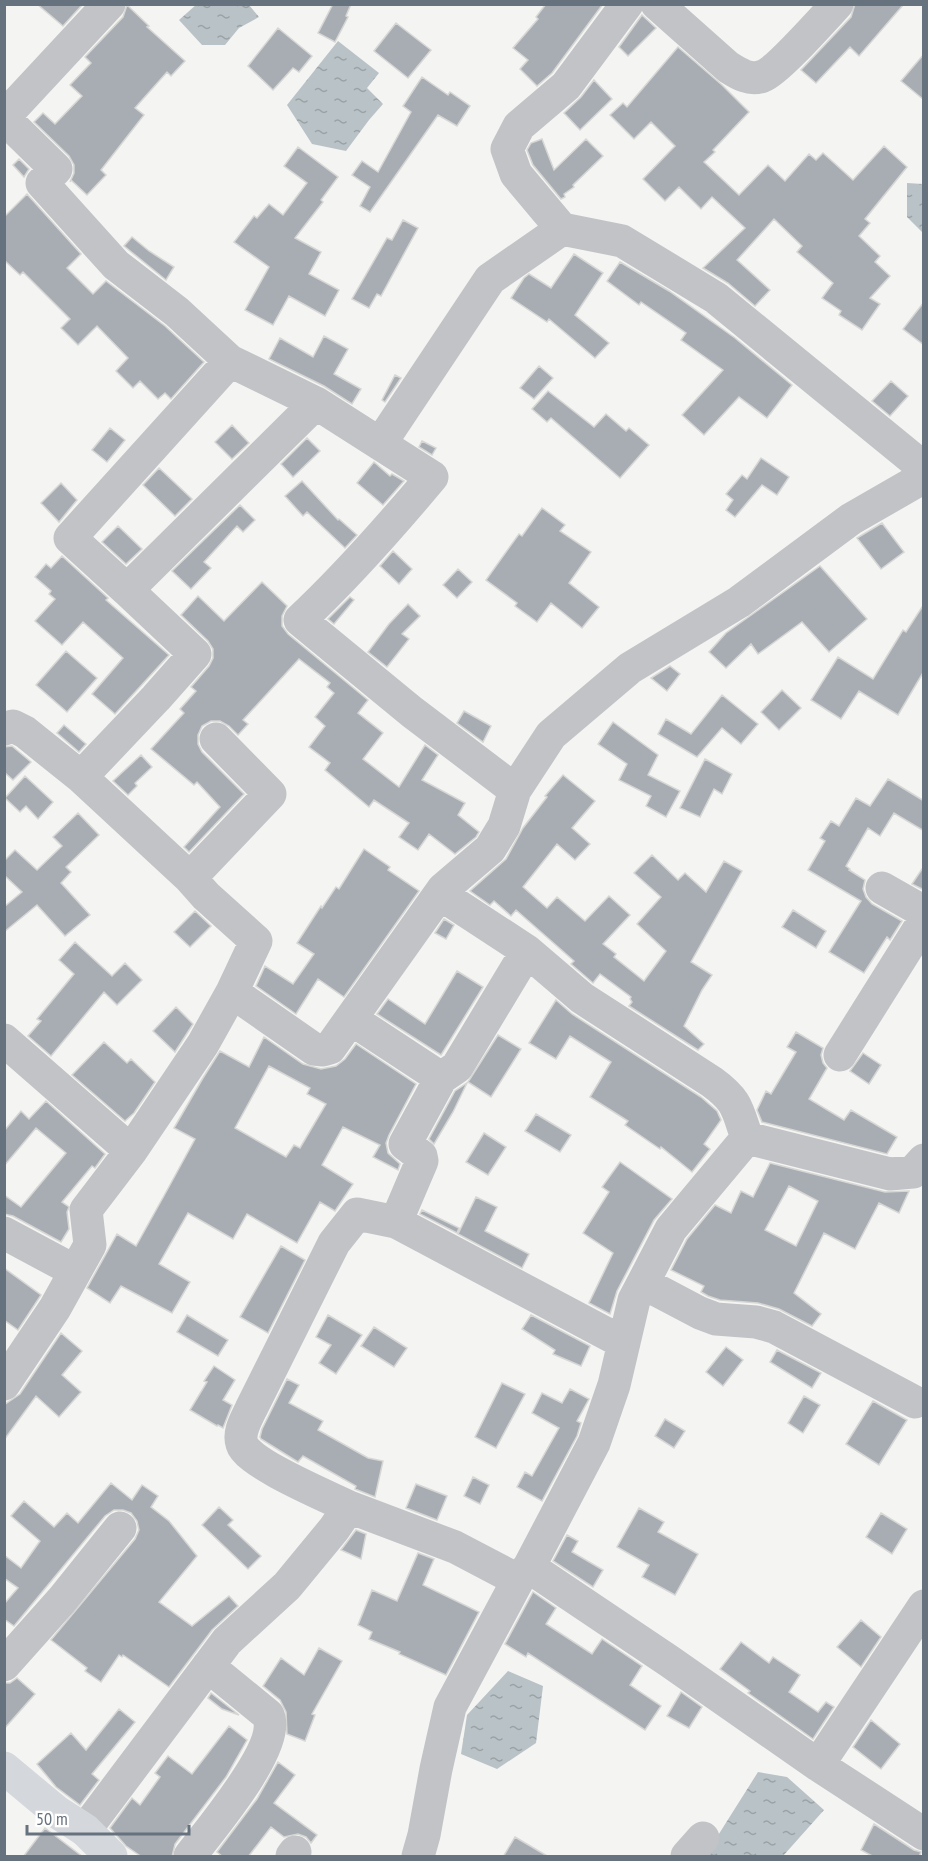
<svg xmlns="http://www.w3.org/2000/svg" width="928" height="1861" viewBox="0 0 928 1861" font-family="'PT Sans Narrow',sans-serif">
<defs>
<pattern id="water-ripples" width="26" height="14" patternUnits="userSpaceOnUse" patternTransform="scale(1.5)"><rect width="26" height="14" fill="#b9c2c6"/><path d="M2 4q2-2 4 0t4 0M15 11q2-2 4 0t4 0" fill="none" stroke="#9aa2a6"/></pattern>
</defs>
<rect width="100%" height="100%" fill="#f4f5f2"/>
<path fill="url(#water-ripples)" d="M197,4L249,5L259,17L239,28L225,45H202L179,20Z
M338,41L379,73L367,88L383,104L369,120L346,151L312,144L287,105Z
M907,183L923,184V233L907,217Z
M508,1671L543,1686L536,1743L497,1769L461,1754L467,1715Z
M758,1772L787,1777L824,1810L783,1856H705Z"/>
<path fill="#a7adb3" stroke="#d6d6d4" stroke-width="1.5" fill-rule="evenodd" d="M37,4H83L63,26Z
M333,4H351L346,16L348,17L335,42L318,33Z
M546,4H603L552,73L537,86L520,69L528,60L513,48L538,19L536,17Z
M855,4H904L859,56L850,47L816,83L801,70L851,17Z
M127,5L149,26L147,27L185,61L171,76L167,72L135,108L144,115L101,170L106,175L87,195L71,180L70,182L74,173V165L69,156L34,122L43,113L55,124L82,96L70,85L91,63L85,57L123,17Z
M642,15L656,28L628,56L619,47Z
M396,23L431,50L408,78L374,51Z
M278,28L312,56L299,72L293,68L273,90L248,66Z
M678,47L722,85L749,112L713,150L715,152L704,162L739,195L768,165L785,181L809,154L816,160L823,153L853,180L884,146L907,167L865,219L870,223L859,236L880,256L875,262L890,276L870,298L880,304L862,330L839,315L841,311L822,298L833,283L797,252L802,246L774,219L737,260L770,290L755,306L728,283L703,268L745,228L712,197L701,209L679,187L665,201L643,179L675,146L651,122L634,139L610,115L623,103L627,107Z
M924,54V100L901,81Z
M422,77L448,95L450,92L470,106L457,126L438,115L370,212L360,206L370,187L352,175L362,161L378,172L411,112L403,106Z
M594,80L612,99L580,130L564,113L581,97Z
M542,139L554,170L586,139L603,156L573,185L574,187L564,194L565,197L561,199L533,165L527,150L531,143Z
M298,147L338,177L321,200L323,202L295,238L321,252L309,274L339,290L325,316L289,296L273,325L245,310L269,267L234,242L254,216L257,218L269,204L283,215L307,183L284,166Z
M19,159L29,169L24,177L13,165Z
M27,194L81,254L67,268L93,294L106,281L165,326L204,362L171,399L165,393L158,399L140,381L133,388L116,371L128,358L97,326L78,345L61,328L70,319L23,272L20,275L4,260V217Z
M403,220L418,228L381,296L377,294L369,308L352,299L387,238L392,240Z
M132,237L149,251L174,267L166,280L124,246Z
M574,254L603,273L575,315L609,343L595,358L549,319L547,322L511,298L524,278L529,274L551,288Z
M620,262L669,291L735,338L792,385L767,418L739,397L704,435L682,415L723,370L681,340L686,333L641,302L639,305L607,281Z
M924,302V345L903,329Z
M324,336L348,349L334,374L361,389L352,404L324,386L269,359L280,338L313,357Z
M539,366L553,378L534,399L520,388Z
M395,375L401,378L385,402L382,400Z
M891,381L908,396L890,416L872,401Z
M548,391L594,427L606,414L626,431L629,428L649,445L620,478L551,418L547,422L532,409Z
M232,425L249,443L232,459L215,442Z
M110,428L125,440L107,462L92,450Z
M307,438L320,451L293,477L281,464Z
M422,441L436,448L432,455L419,447Z
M761,458L789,477L777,495L762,485L735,517L726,510L733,500L726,494L742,475L747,479Z
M374,462L390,476L392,474L404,481L383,505L357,483Z
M159,468L192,499L175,516L143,485Z
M302,481L338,520L339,519L357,535L345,548L307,512L303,516L285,496Z
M61,483L77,500L59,522L41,503Z
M240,505L255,520L243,532L237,526L204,562L211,568L191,589L172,571Z
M542,508L565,525L560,531L591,552L569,583L599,607L582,628L551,603L537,622L515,606L517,603L486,580L519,534L522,536Z
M882,523L904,552L881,569L857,538Z
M118,526L142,549L126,564L102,542Z
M393,551L412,569L399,584L380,566Z
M62,556L108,598L106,600L169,655L115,714L92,694L123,658L83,622L62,645L35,621L55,599L49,594L51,591L35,577L46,564L51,568Z
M820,566L867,619L829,652L802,622L758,654L751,644L726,668L709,652L726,633Z
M458,569L472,582L457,598L443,585Z
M262,582L287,606L282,616V626L288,634L368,700L358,713L383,733L363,759L399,787L425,745L438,755L422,780L465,803L458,815L479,832L476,837L455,854L429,834L418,850L399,837L409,823L374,800L369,807L325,770L330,763L309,747L325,726L315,717L334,693L327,687L330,683L299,659L243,720L248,724L238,735L229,726L220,721H211L202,726L198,735V744L202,752L244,794L189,852L184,847L220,807L197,782L194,785L151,749L184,713L180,709L196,691L191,687L209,666L213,658V649L208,641L181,615L198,596L224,621Z
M350,597L354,600L334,624L328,619Z
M408,604L420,616L402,634L409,639L387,667L368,652L389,624Z
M924,604V671L898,715L859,691L841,719L811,700L838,657L873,679L903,630L906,632Z
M66,651L97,678L67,712L36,685Z
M670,666L680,674L667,691L651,678Z
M782,690L801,708L779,730L761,712Z
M722,695L758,724L741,744L722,728L697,757L658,734L666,719L691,734Z
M464,711L491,726L483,742L457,723Z
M613,722L658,755L648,775L680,791L666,817L646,806L651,796L619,780L627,764L598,744Z
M64,725L86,744L79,752L57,733Z
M12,746L31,762L13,780L4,772V747Z
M141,755L152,767L135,783L137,786L128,795L113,781Z
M705,759L732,774L722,794L714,789L700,817L680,808Z
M563,775L595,801L572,828L590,844L575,860L557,844L523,887L547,908L557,897L585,921L609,896L630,915L603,944L616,954L614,957L644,981L666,951L637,924L661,897L634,873L652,855L678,880L685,873L706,892L724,861L742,871L691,962L712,975L702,990L684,1026L704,1044L698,1050L629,1006L632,1002L630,999L631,997L600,974L593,983L571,964L574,961L516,910L511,916L494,901L490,905L470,891L506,859L523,828L547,797L545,796Z
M25,776L53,802L38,819L26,806L20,812L5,798Z
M888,779L924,801V831L894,813L880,836L868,828L846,866L850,869L849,870L865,880L863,889L866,897L872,904L902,921L890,940L887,937L864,973L829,952L861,901L808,870L825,841L820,838L831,821L839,826L856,798L870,806Z
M78,813L99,835L66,867L71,872L61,883L90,915L65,936L37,905L4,932V907L22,892L4,875V861L15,850L37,870L62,846L53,837Z
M364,849L390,867L388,870L419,891L344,997L318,979L296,1014L256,986L265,966L293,984L314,954L297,943L321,906L322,908L336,887L339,889Z
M924,866V890L912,884Z
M793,910L826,931L816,948L782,927Z
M195,911L211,926L190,947L174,932Z
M444,919L454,925L446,939L435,933Z
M75,942L112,976L125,963L142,980L117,1005L104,992L51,1056L28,1036L41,1021L37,1019L74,974L59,960Z
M457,971L483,987L441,1055L377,1014L388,999L425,1024Z
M556,1000L572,1014L701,1097L717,1111L721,1120L704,1144L710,1149L692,1172L661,1147L660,1149L625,1125L628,1121L590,1097L611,1062L570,1036L556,1059L529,1043Z
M176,1007L193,1024L175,1052L153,1031Z
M796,1032L823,1048L821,1055L823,1063L827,1068L809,1099L844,1120L851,1110L897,1137L887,1154L762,1122L757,1110L766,1091L771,1094L796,1052L787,1047Z
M498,1035L521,1049L491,1097L468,1082Z
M264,1037L303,1064L321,1069L336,1066L345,1059L356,1044L416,1084L389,1135L386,1143L388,1153L400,1164L398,1170L373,1157L380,1145L343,1127L322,1165L353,1184L335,1211L320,1202L297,1243L247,1214L233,1239L188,1213L159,1264L190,1282L172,1313L121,1286L110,1303L87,1288L117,1234L136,1246L165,1194L195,1139L174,1128L203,1078L220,1051L249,1067ZM269,1066L310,1088L307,1094L326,1104L300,1148L294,1145L286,1157L235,1128Z
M104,1042L127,1063L131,1059L155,1082L134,1113L125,1121L72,1075Z
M863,1053L881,1065L869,1084L850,1071Z
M467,1083L453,1112L434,1144L429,1139L455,1091Z
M46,1101L105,1154L95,1168L92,1166L62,1202L69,1207L67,1212L69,1229L61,1242L13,1216L4,1214V1195L21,1207L66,1153L36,1128L4,1166V1131L21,1111L29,1119Z
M536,1114L571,1135L560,1152L525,1131Z
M484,1133L506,1147L488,1175L466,1162Z
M620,1162L672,1199L654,1220L617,1291L610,1314L589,1303L613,1253L583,1233L609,1192L602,1187Z
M770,1163L885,1192L909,1191L899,1213L879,1203L855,1249L824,1233L794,1293L821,1314L812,1326L779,1309L758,1303L720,1300L708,1296L701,1292L704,1286L671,1270L687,1239L715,1205L731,1213L741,1191L753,1197ZM789,1186L818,1201L796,1246L765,1230Z
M476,1197L497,1207L485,1231L529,1254L522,1268L458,1234Z
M422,1210L459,1228L457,1233L420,1214Z
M281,1246L305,1260L268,1333L240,1317Z
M4,1268L41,1295L18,1330L4,1320Z
M187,1315L228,1340L218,1356L177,1332Z
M328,1315L362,1335L336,1374L319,1363L331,1345L316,1337Z
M531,1315L590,1346L581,1366L553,1354L555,1350L522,1329Z
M374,1327L407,1348L394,1367L361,1346Z
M61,1333L82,1351L62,1375L81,1392L59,1417L36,1396L4,1440V1405L20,1394Z
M726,1347L743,1360L723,1386L706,1372Z
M777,1350L821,1373L812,1388L770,1362Z
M214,1366L235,1380L223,1400L232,1405L223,1428L218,1425L217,1426L190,1410L207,1382L204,1381Z
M287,1379L299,1385L289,1403L323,1421L318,1430L368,1458L383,1461L375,1497L355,1489L356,1486L303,1456L298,1462L261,1439L260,1437L262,1429Z
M502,1383L525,1394L496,1448L475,1437Z
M570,1389L589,1399L577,1421L581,1423L577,1436L542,1501L517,1487L525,1472L532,1476L559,1428L532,1413L542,1393L562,1403Z
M804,1396L820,1405L803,1433L788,1423Z
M873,1401L907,1420L879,1465L846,1444Z
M665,1419L685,1431L674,1448L655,1436Z
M473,1477L489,1485L480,1504L464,1496Z
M111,1483L132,1500L142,1485L158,1496L151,1507L169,1521L197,1556L159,1602L192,1626L229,1596L238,1606L212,1630L169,1687L123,1655L122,1657L119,1655L101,1682L85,1671L87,1668L51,1640L135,1539L139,1530L137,1521L131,1513L123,1510H114L105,1516L14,1626L4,1619V1604L18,1588L4,1578V1555L21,1568L40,1541L11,1516L24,1501L54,1527L67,1513L78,1523Z
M416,1484L447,1496L437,1520L406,1508Z
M219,1507L233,1520L228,1525L261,1556L248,1569L202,1525Z
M639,1508L664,1522L658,1532L698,1554L675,1595L642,1577L649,1565L617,1547Z
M881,1513L907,1529L892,1554L866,1537Z
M356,1530L366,1534L361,1559L341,1550Z
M567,1535L578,1541L572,1552L603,1570L593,1587L553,1561Z
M418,1553L434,1559L423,1585L479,1612L446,1675L399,1654L400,1652L369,1639L372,1632L358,1625L372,1590L397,1601Z
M533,1592L556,1608L546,1624L592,1654L602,1639L642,1666L630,1685L661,1706L645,1730L528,1653L526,1657L505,1644Z
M861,1620L881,1637L861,1667L837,1647Z
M741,1642L769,1663L773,1657L800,1675L789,1692L818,1712L826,1702L834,1707L813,1739L748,1693L750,1691L720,1669Z
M319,1648L342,1661L312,1714L315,1715L305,1741L287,1734L286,1712L280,1700L263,1686L281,1658L304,1675Z
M17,1678L35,1694L4,1729V1683H10Z
M681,1692L702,1707L689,1728L667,1716Z
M211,1693L239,1715L222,1709L208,1698Z
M119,1709L135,1722L92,1774L99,1780L80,1805L56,1787L37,1764L71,1733L86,1750Z
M871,1720L900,1744L881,1769L853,1747Z
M229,1726L247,1740L226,1777L175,1844L172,1857H142L126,1846L110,1828L132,1798L140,1805L160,1777L155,1773L168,1756L192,1774Z
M278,1762L295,1775L274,1803L317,1835L311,1843L306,1837L298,1834L284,1837L271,1827L248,1857H223L217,1852L257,1799Z
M874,1824L914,1850L921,1852L919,1857H874L861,1850Z
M45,1828L83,1857H23Z
M515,1837L549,1857H503Z"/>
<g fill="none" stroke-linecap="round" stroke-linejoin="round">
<path stroke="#c1c3c6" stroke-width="33" d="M627,4L566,86L519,126L507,149L516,174L562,229L622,241L716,298L924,468
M657,4L728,67C739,74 750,81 763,76C777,71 824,18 837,4
M4,117L109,4
M4,118L56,169L42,183L116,265L177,312L230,361L316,403L127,590L195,654L156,698L81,777L190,878
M380,444L490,279L562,229
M127,590L70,538L230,361
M4,729L13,726L25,732L81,777
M515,790L551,735L630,668L739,602L851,519L924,477
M882,888L924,912
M440,894L527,951L457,1067L441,1078
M527,951L582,998L712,1082C738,1101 737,1109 747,1138
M232,992L314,1049L323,1050L330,1048L443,889L490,849L504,826L515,790L412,712L300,620C347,576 390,527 432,477L316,403
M351,1019L441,1078L405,1144L421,1156L422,1161L396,1222
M4,1040L131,1151
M840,1055L924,921
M4,1233L75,1271
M643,1283L700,1313L716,1319L756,1322L774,1327L915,1402
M4,1384L55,1308L90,1245L86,1210L131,1151L203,1044L232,992L256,941L206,896L190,878L270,794L216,739
M349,1507C329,1497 247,1463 242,1444C238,1432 246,1420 251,1409L334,1243L357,1214L396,1222L624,1343
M529,1567L669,1661L818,1765L924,1834
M4,1665L62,1600L120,1528
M818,1765L924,1606
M85,1830L227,1641L287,1586L334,1529L349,1507L455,1547L518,1580
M190,1856C209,1831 282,1746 268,1715L208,1666
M292,1856L295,1852
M418,1856L424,1835L436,1769L450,1707L518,1580L529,1567L594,1443L614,1385L634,1300L643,1283L671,1229L747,1138L890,1174L913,1172L924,1160
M687,1856L703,1838"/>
<path stroke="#d4d7db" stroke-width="33" d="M4,1768L57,1812L85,1830L111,1856"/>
</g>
<rect width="928" height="1861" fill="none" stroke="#67727f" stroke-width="12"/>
<path d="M27 1825v9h162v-9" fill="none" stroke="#67727f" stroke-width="3"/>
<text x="36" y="1825" font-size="18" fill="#67727f" stroke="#ffffff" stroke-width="4.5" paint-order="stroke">50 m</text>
</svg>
